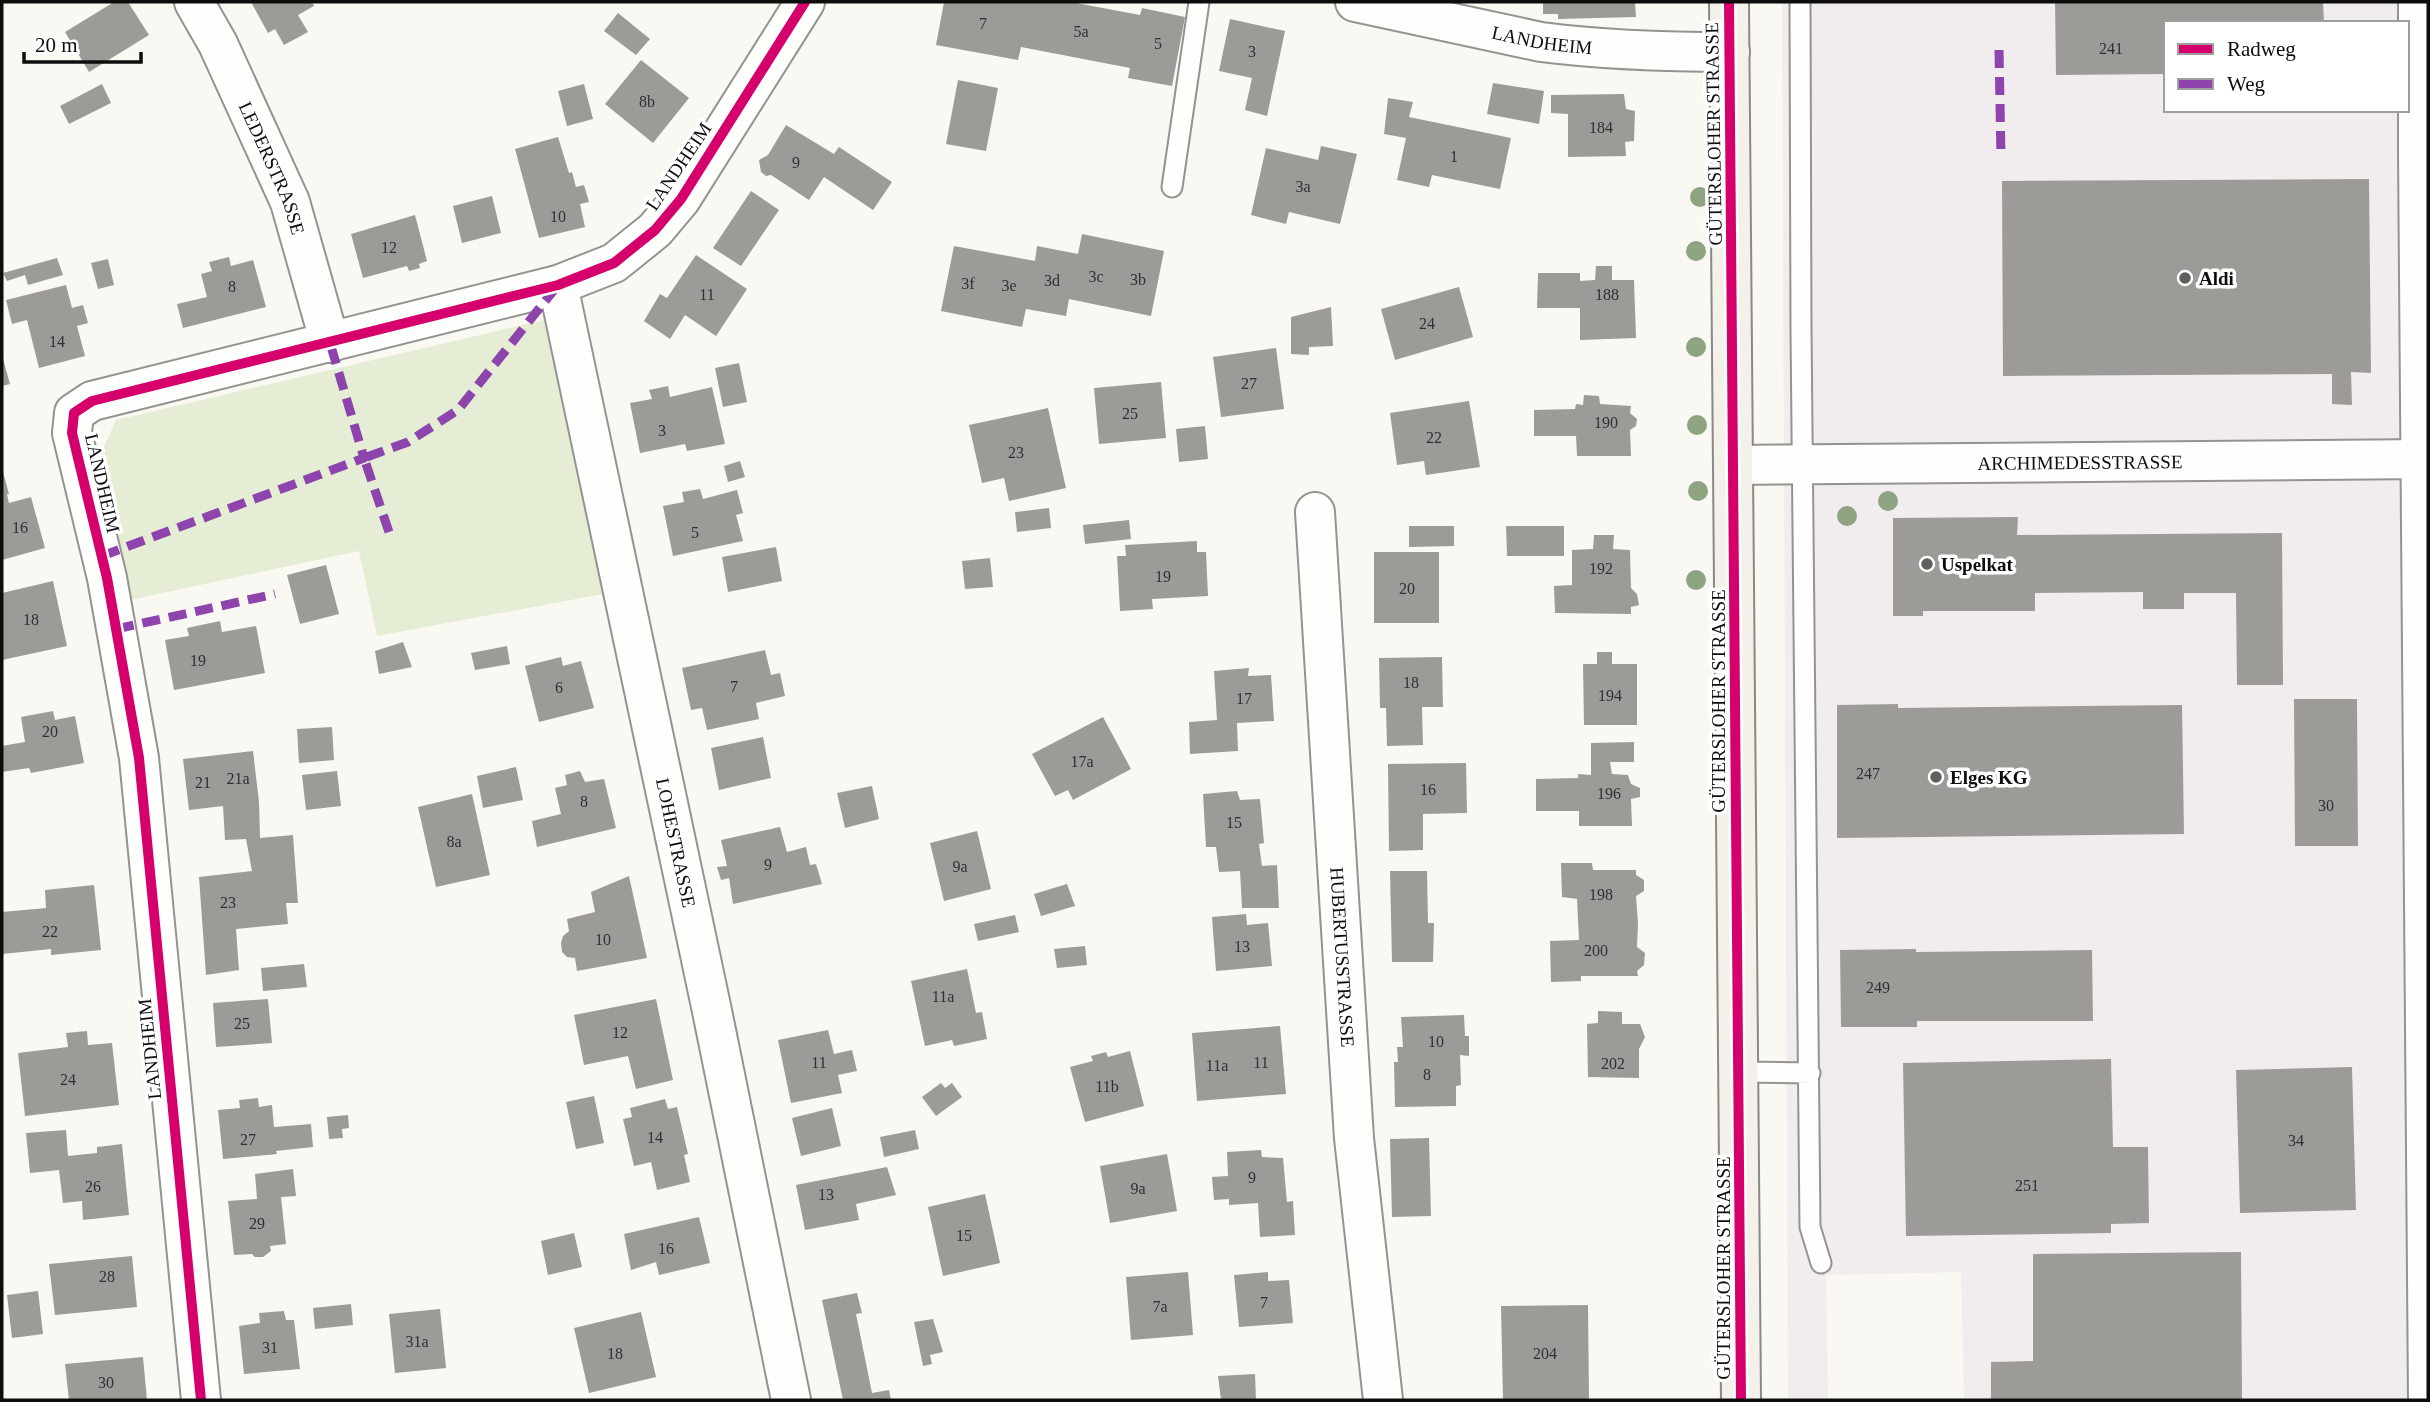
<svg xmlns="http://www.w3.org/2000/svg" width="2430" height="1402" viewBox="0 0 2430 1402" font-family="Georgia,serif">
<rect width="100%" height="100%" fill="#faf8f2"/>
<path fill="#f1ecee" fill-rule="evenodd" d="M1782,2H2428V1400H1964L1961,1272L1826,1275L1828,1400H1788ZM2166,23H2407V110H2166Z"/>
<path fill="#e5eed4" d="M544,320L603,594L377,636L359,551L130,600L98,460L116,420Z"/>
<path fill="#9d9b98" d="M114,2H128L149,35L89,72L65,32Z
M251,2H312L314,6L298,15L308,32L284,45L275,29L268,33Z
M944,2H1071L1140,15L1142,8L1185,17L1172,86L1128,78L1130,68L1021,47L1018,60L936,45Z
M1543,2H1635L1636,17L1558,19V14H1543Z
M2055,2H2323L2324,23H2166V74L2056,75Z
M618,13L650,39L636,55L604,31Z
M1230,19L1285,31L1267,116L1245,110L1252,78L1219,71Z
M641,60L689,98L653,143L605,104Z
M958,80L998,88L986,151L946,144Z
M1493,83L1544,91L1539,124L1487,114Z
M102,84L111,103L69,124L60,106Z
M584,84L593,119L567,126L558,91Z
M1624,94L1626,109L1635,111L1634,141L1625,142L1626,156L1568,157V114L1551,113V95Z
M1388,98L1413,102L1409,117L1511,138L1500,189L1432,175L1429,187L1397,180L1406,138L1384,134Z
M786,125L834,154L839,147L892,182L873,210L824,177L809,200L771,175L766,176L761,172L759,160L768,155Z
M558,137L569,173L572,172L576,187L584,185L589,202L580,204L585,227L539,238L515,149Z
M1321,146L1357,154L1340,224L1289,212L1286,224L1251,215L1266,148L1318,160Z
M2369,179L2371,373L2351,372L2352,405L2332,404V374L2003,376L2002,181Z
M751,191L779,210L741,266L713,248Z
M492,196L501,233L462,243L453,206Z
M415,215L427,261L419,264L420,268L409,271L407,266L363,278L351,234Z
M1082,234L1164,251L1151,316L1069,299L1066,316L1026,309L1022,327L941,311L954,246L1035,261L1037,246L1078,254Z
M696,255L747,289L716,336L685,315L670,339L644,321L660,294L667,298Z
M229,257L231,266L253,260L266,307L183,328L177,304L207,297L201,274L212,271L209,262Z
M57,258L63,275L28,285L25,275L7,281L3,273Z
M108,259L114,285L98,289L91,263Z
M1596,266H1612V280H1634L1636,338L1580,340V308H1537L1538,273H1580V281L1595,280Z
M66,285L72,308L83,305L88,323L77,326L85,356L39,368L27,320L12,324L6,300Z
M1459,287L1473,337L1395,360L1381,309Z
M1331,307L1333,346L1309,347V355L1291,354V317Z
M1276,348L1284,409L1221,417L1213,357Z
M2,355L10,384L2,386Z
M739,363L747,402L723,407L715,368Z
M1161,382L1166,438L1099,444L1094,388Z
M668,386L670,397L712,387L725,444L687,451L685,444L640,453L630,403L652,399L649,390Z
M1584,395L1599,396L1600,404L1631,406L1630,413L1637,419L1636,426L1630,430L1631,456H1577L1576,436H1534V410L1575,409L1576,404L1583,405Z
M1469,401L1480,467L1426,475L1424,461L1397,465L1390,413Z
M1048,408L1066,488L1009,501L1004,478L982,483L969,425Z
M1205,426L1208,459L1179,462L1176,429Z
M740,461L745,477L728,482L724,466Z
M2,468L9,494H7L9,503L31,497L45,548L2,560Z
M700,489L703,499L737,490L743,513L736,515L743,541L673,556L663,506L684,502L682,492Z
M1049,508L1051,528L1017,532L1015,512Z
M2018,517L2017,535L2282,533L2283,685H2237L2236,593H2184V609H2143V592L2035,593V611H1923V616H1893V518Z
M1129,520L1131,539L1085,544L1083,525Z
M1409,526H1454V546L1409,547Z
M1506,526H1564V556H1507Z
M1594,535H1614L1613,549L1630,550L1631,588L1637,594L1639,605L1631,607V614L1555,613L1554,586L1572,585V550L1593,549Z
M1197,541V552H1206L1208,596L1152,599L1153,609L1120,611L1117,556H1126L1125,545Z
M776,547L782,581L728,592L722,557Z
M1374,552H1439V623H1374Z
M990,558L993,587L965,589L962,561Z
M326,565L339,614L300,624L287,575Z
M53,581L67,646L2,660V593Z
M220,621L222,632L256,626L265,673L174,690L165,640L189,636L187,628Z
M403,642L412,667L379,674L375,651Z
M507,646L510,664L475,670L471,653Z
M765,650L771,675L780,673L785,696L756,703L759,719L707,730L702,708L691,710L682,668Z
M1597,652H1612V664H1637V725H1584L1583,664H1597Z
M561,657L563,666L581,661L594,708L539,722L525,666Z
M1442,657L1443,707H1422L1423,745L1387,746L1386,708H1380L1379,658Z
M1249,668L1248,676L1271,675L1274,721L1237,723L1238,751L1190,754L1189,722L1217,720L1214,671Z
M2294,699H2357L2358,846H2295Z
M1898,704V708L2182,705L2184,834L1837,838V705Z
M53,711L55,720L75,716L84,763L31,773L29,768L2,772V746L25,742L21,717Z
M1103,717L1131,769L1073,800L1068,790L1055,796L1032,754Z
M332,727L334,760L299,763L297,729Z
M763,737L771,778L719,790L711,748Z
M1634,742V762H1610L1612,774L1628,775L1631,784L1640,788V797L1631,799L1632,826H1579V811H1536V779L1578,778V774L1591,775V743Z
M253,751L259,802L260,838L293,835L298,903H286L288,924L236,929L239,970L206,975L199,877L252,871L246,839L225,840L223,806L189,810L183,759Z
M1466,763L1467,813L1423,814V850L1389,851L1388,764Z
M516,767L523,800L483,808L477,776Z
M337,771L341,806L306,810L302,775Z
M580,771L585,782L604,779L616,828L537,847L532,821L561,814L555,788L567,785L565,775Z
M872,786L879,819L845,828L837,793Z
M1237,791L1240,800L1260,799L1264,843L1259,844L1262,866L1277,865L1279,908H1242L1240,871L1219,872L1216,847H1206L1203,794Z
M472,794L490,875L436,887L418,807Z
M780,827L787,852L806,847L810,865L816,864L822,884L733,904L729,878L721,880L717,867L727,866L721,840Z
M977,831L991,889L944,901L930,843Z
M1561,863H1592L1593,870H1636V875L1644,880V891L1636,896L1638,923L1637,947L1645,953L1644,965L1637,971L1638,976H1581V981L1551,982L1550,941L1579,940L1577,899L1562,897Z
M1390,871H1427L1428,923H1434L1433,962H1392Z
M629,876L647,958L577,971L575,958L567,957L562,952L561,943L563,936L569,931L567,919L595,912L591,892Z
M1067,884L1075,906L1041,916L1034,894Z
M94,885L101,950L51,955V949L2,954V912L46,908L45,890Z
M1246,914L1247,925L1268,923L1272,966L1216,971L1212,917Z
M1015,915L1019,932L978,941L974,924Z
M1085,946L1087,965L1057,968L1054,949Z
M1916,949V952L2092,950L2093,1021H1917V1027H1841L1840,950Z
M304,964L307,987L263,991L261,968Z
M967,969L976,1013L982,1012L987,1039L954,1046L952,1040L925,1046L911,981Z
M268,999L272,1043L216,1047L213,1003Z
M656,999L673,1080L636,1089L628,1056L584,1065L574,1015Z
M1598,1011L1622,1012V1024H1640L1645,1037L1639,1049V1078L1588,1077L1587,1024L1598,1023Z
M1464,1015L1465,1036H1469V1056L1460,1055L1461,1085L1456,1086V1106L1395,1107L1394,1062H1398L1397,1047H1403L1401,1017Z
M1280,1026L1286,1094L1197,1101L1192,1033Z
M828,1030L834,1054L852,1050L857,1071L838,1075L842,1093L791,1103L778,1040Z
M87,1031L88,1045L112,1043L119,1105L25,1116L18,1053L68,1047L66,1033Z
M1130,1051L1144,1106L1085,1122L1070,1067L1093,1061L1091,1056L1106,1052L1108,1057Z
M2111,1059L2113,1147H2148L2149,1223L2111,1224V1233L1906,1236L1903,1063Z
M2352,1067L2356,1210L2240,1213L2236,1070Z
M941,1083L945,1088L952,1083L962,1097L936,1116L922,1097Z
M594,1096L604,1143L576,1149L566,1102Z
M258,1098L259,1107L272,1105L274,1127L311,1124L313,1147L276,1151L277,1154L223,1159L218,1110L240,1108L239,1100Z
M665,1099L668,1109L677,1107L688,1154L684,1155L690,1182L657,1190L651,1162L634,1166L623,1119L632,1117L630,1108Z
M832,1108L841,1146L801,1156L792,1118Z
M348,1115L349,1128L342,1129L343,1138L329,1139L327,1117Z
M66,1130L68,1156L97,1153V1147L122,1144L129,1215L83,1220L82,1201L63,1203L59,1170L30,1173L26,1133Z
M915,1130L919,1149L884,1157L880,1137Z
M1429,1138L1431,1216L1392,1217L1390,1139Z
M1261,1150L1262,1157L1283,1158L1287,1202L1293,1201L1295,1235L1260,1237L1258,1203L1229,1205V1199L1214,1200L1212,1177L1228,1176L1227,1152Z
M1167,1154L1177,1211L1110,1223L1100,1166Z
M887,1167L896,1195L856,1204L859,1220L805,1230L796,1185Z
M293,1169L296,1196L281,1197L286,1244L270,1246L271,1251L263,1257H255L252,1254L234,1255L228,1201L257,1199L255,1174Z
M985,1194L1000,1263L943,1276L928,1207Z
M699,1217L710,1263L659,1275L656,1262L631,1270L624,1234Z
M574,1233L582,1267L548,1275L541,1241Z
M2241,1252L2242,1400H1991V1362L2033,1361V1254Z
M132,1256L137,1307L55,1315L49,1264Z
M1188,1272L1193,1335L1131,1340L1126,1277Z
M1268,1272V1281L1289,1280L1293,1323L1239,1327L1234,1275Z
M38,1291L43,1334L12,1338L7,1295Z
M857,1293L862,1313L856,1314L872,1393L889,1390L891,1400H843L822,1300Z
M351,1304L353,1325L315,1329L313,1308Z
M1588,1305L1589,1400H1503L1501,1306Z
M440,1309L446,1368L395,1373L389,1314Z
M284,1311L286,1320H294L300,1369L244,1374L239,1326L260,1323L259,1313Z
M641,1312L656,1377L589,1393L574,1328Z
M933,1319L943,1352L930,1355L932,1364L923,1366L914,1322Z
M143,1357L147,1400H69L65,1364Z
M1255,1374L1256,1400H1221L1218,1376Z"/>
<g fill="none" stroke-linecap="round" stroke-linejoin="round">
<defs>
<path id="lane" d="M1800,2L1801,329L1810,1227L1821,1263
M1172,187L1199,2
M1739,1072L1810,1073"/>
<g id="street">
<path id="s1" d="M194,2L218,44L290,202L330,343"/>
<path id="s2" d="M1355,2L1541,42C1604,50 1666,52 1730,52"/>
<path d="M2418,2V151L2428,1400"/>
<path id="s3" d="M558,285L712,1011L791,1400"/>
<path id="s4" d="M1734,465L2428,459"/>
<path id="s5" d="M1315,512L1354,1138L1383,1400"/>
<path d="M201,1400L139,758L107,578L72,433L74,413L92,401L558,285L614,263L655,230L681,199L805,2"/>
</g>
<path id="secondary" d="M1729,2L1741,1400"/>
</defs>
<use href="#lane" stroke="#949390" stroke-width="23"/>
<use href="#street" stroke="#949390" stroke-width="42"/>
<use href="#secondary" stroke="#8a8987" stroke-width="42"/>
<use href="#lane" stroke="#fefefd" stroke-width="19"/>
<use href="#street" stroke="#fefefd" stroke-width="38"/>
<use href="#secondary" stroke="#f4f1ea" stroke-width="38"/>
<path stroke="#8e44ad" stroke-width="9" stroke-dasharray="18 9" stroke-linecap="butt" d="M1999,50L2001,157
M389,532L364,458L408,442L458,410L558,285
M102,556L364,458L330,343
M116,629L275,594"/>
<defs>
<path id="cycleway" d="M1729,2L1741,1400
M201,1400L139,758L107,578L72,433L74,413L92,401L558,285L614,263L655,230L681,199L805,2"/>
</defs>
<use href="#cycleway" stroke="#fff" stroke-width="15"/>
<use href="#cycleway" stroke="#d6006c" stroke-width="10"/>
</g>
<g fill="#8ea480">
<circle cx="1700" cy="197" r="10"/>
<circle cx="1696" cy="251" r="10"/>
<circle cx="1696" cy="347" r="10"/>
<circle cx="1697" cy="425" r="10"/>
<circle cx="1698" cy="491" r="10"/>
<circle cx="1888" cy="501" r="10"/>
<circle cx="1847" cy="516" r="10"/>
<circle cx="1696" cy="580" r="10"/>
</g>
<g fill="#605f5d" stroke="#fff" stroke-width="2.5">
<circle cx="2185" cy="278" r="7"/>
<circle cx="1927" cy="564" r="7"/>
<circle cx="1936" cy="777" r="7"/>
</g>
<g text-anchor="middle" stroke-width="7" stroke-linejoin="round" paint-order="stroke">
<g font-size="16" fill="#313030">
<text x="983" y="29">7</text>
<text x="1081" y="37">5a</text>
<text x="1158" y="49">5</text>
<text x="2111" y="54">241</text>
<text x="1252" y="57">3</text>
<text x="647" y="107">8b</text>
<text x="1601" y="133">184</text>
<text x="1454" y="162">1</text>
<text x="796" y="168">9</text>
<text x="1303" y="192">3a</text>
<text x="558" y="222">10</text>
<text x="389" y="253">12</text>
<text x="1096" y="282">3c</text>
<text x="1138" y="285">3b</text>
<text x="1052" y="286">3d</text>
<text x="968" y="289">3f</text>
<text x="1009" y="291">3e</text>
<text x="232" y="292">8</text>
<text x="707" y="300">11</text>
<text x="1607" y="300">188</text>
<text x="1427" y="329">24</text>
<text x="57" y="347">14</text>
<text x="1249" y="389">27</text>
<text x="1130" y="419">25</text>
<text x="1606" y="428">190</text>
<text x="662" y="436">3</text>
<text x="1434" y="443">22</text>
<text x="1016" y="458">23</text>
<text x="20" y="533">16</text>
<text x="695" y="538">5</text>
<text x="1601" y="574">192</text>
<text x="1163" y="582">19</text>
<text x="1407" y="594">20</text>
<text x="31" y="625">18</text>
<text x="198" y="666">19</text>
<text x="1411" y="688">18</text>
<text x="734" y="692">7</text>
<text x="559" y="693">6</text>
<text x="1610" y="701">194</text>
<text x="1244" y="704">17</text>
<text x="50" y="737">20</text>
<text x="1082" y="767">17a</text>
<text x="1868" y="779">247</text>
<text x="238" y="784">21a</text>
<text x="203" y="788">21</text>
<text x="1428" y="795">16</text>
<text x="1609" y="799">196</text>
<text x="584" y="807">8</text>
<text x="2326" y="811">30</text>
<text x="1234" y="828">15</text>
<text x="454" y="847">8a</text>
<text x="768" y="870">9</text>
<text x="960" y="872">9a</text>
<text x="1601" y="900">198</text>
<text x="228" y="908">23</text>
<text x="50" y="937">22</text>
<text x="603" y="945">10</text>
<text x="1242" y="952">13</text>
<text x="1596" y="956">200</text>
<text x="1878" y="993">249</text>
<text x="943" y="1002">11a</text>
<text x="242" y="1029">25</text>
<text x="620" y="1038">12</text>
<text x="1436" y="1047">10</text>
<text x="819" y="1068">11</text>
<text x="1261" y="1068">11</text>
<text x="1613" y="1069">202</text>
<text x="1217" y="1071">11a</text>
<text x="1427" y="1080">8</text>
<text x="68" y="1085">24</text>
<text x="1107" y="1092">11b</text>
<text x="655" y="1143">14</text>
<text x="248" y="1145">27</text>
<text x="2296" y="1146">34</text>
<text x="1252" y="1183">9</text>
<text x="2027" y="1191">251</text>
<text x="93" y="1192">26</text>
<text x="1138" y="1194">9a</text>
<text x="826" y="1200">13</text>
<text x="257" y="1229">29</text>
<text x="964" y="1241">15</text>
<text x="666" y="1254">16</text>
<text x="107" y="1282">28</text>
<text x="1264" y="1308">7</text>
<text x="1160" y="1312">7a</text>
<text x="417" y="1347">31a</text>
<text x="270" y="1353">31</text>
<text x="615" y="1359">18</text>
<text x="1545" y="1359">204</text>
<text x="106" y="1388">30</text>
</g>
<g font-size="19" fill="#0d0d0d" stroke="#fff">
<text dy="7" stroke="none"><textPath href="#s2" startOffset="191">LANDHEIM</textPath></text>
<text transform="translate(1713 134) rotate(-91)" y="7">GÜTERSLOHER STRASSE</text>
<text transform="translate(678 166) rotate(-56)" y="7">LANDHEIM</text>
<text dy="7" stroke="none"><textPath href="#s1" startOffset="184">LEDERSTRASSE</textPath></text>
<text dy="7" stroke="none"><textPath href="#s4" startOffset="346">ARCHIMEDESSTRASSE</textPath></text>
<text transform="translate(103 483) rotate(77)" y="7">LANDHEIM</text>
<text transform="translate(1718 701) rotate(-90)" y="7">GÜTERSLOHER STRASSE</text>
<text dy="7" stroke="none"><textPath href="#s3" startOffset="570">LOHESTRASSE</textPath></text>
<text dy="7" stroke="none"><textPath href="#s5" startOffset="446">HUBERTUSSTRASSE</textPath></text>
<text transform="translate(149 1049) rotate(-96)" y="7">LANDHEIM</text>
<text transform="translate(1723 1268) rotate(-90)" y="7">GÜTERSLOHER STRASSE</text>
</g>
<g font-size="19" font-weight="bold" fill="#0d0d0d" stroke="#fff" text-anchor="start">
<text x="2199" y="285">Aldi</text>
<text x="1941" y="571">Uspelkat</text>
<text x="1950" y="784">Elges KG</text>
</g>
</g>
<rect width="2430" height="1402" fill="none" stroke="#0d0d0d" stroke-width="7"/>
<rect x="2164" y="21" width="245" height="91" fill="#ffffff" stroke="#9e9e9e" stroke-width="2"/>
<rect x="2178" y="44" width="35" height="10" fill="#d6006c" stroke="#9e9e9e" stroke-width="2"/>
<text x="2227" y="56" font-size="21" fill="#0d0d0d">Radweg</text>
<rect x="2178" y="79" width="35" height="10" fill="#8e44ad" stroke="#9e9e9e" stroke-width="2"/>
<text x="2227" y="91" font-size="21" fill="#0d0d0d">Weg</text>
<path d="M24 52v10h117v-10" fill="none" stroke="#0d0d0d" stroke-width="3.5"/>
<text x="35" y="52" font-size="21" fill="#0d0d0d" stroke="#ffffff" stroke-width="5" paint-order="stroke">20 m</text>
</svg>
